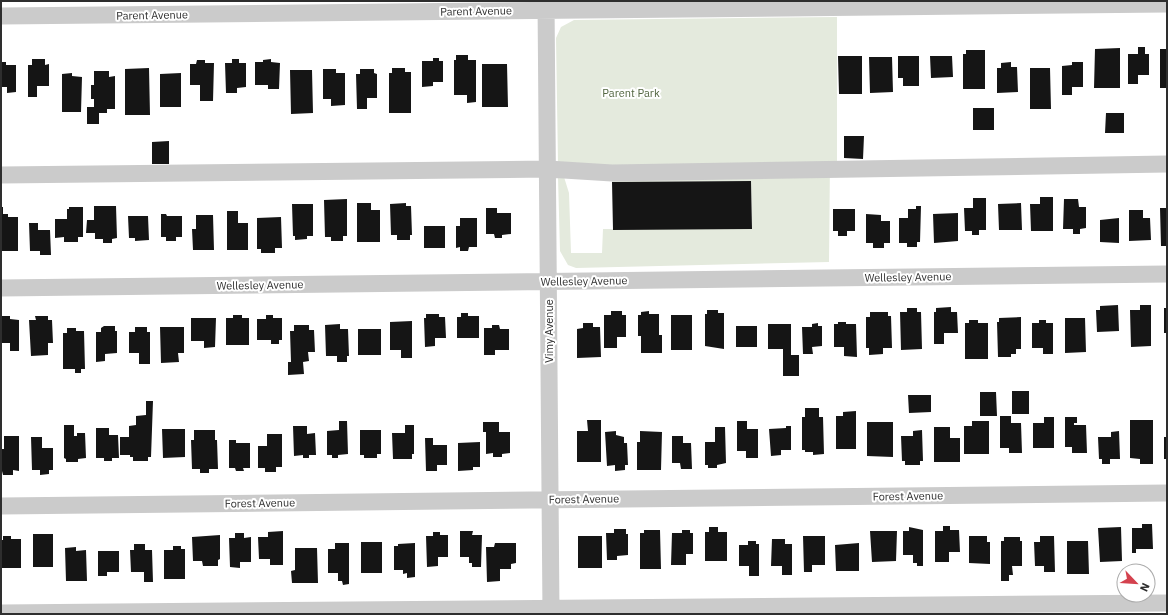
<svg xmlns="http://www.w3.org/2000/svg" width="1168" height="615" viewBox="0 0 1168 615" font-family="'IBM Plex Sans',sans-serif">
<rect width="100%" height="100%" fill="#fff"/>
<path fill="#e4eadd" d="M837,17V161H830L829,262L576,268L568,265L560,251L558,177H564L569,193L571,253H602L603,229H752L751,181L612,182V167L558,164L556,38L561,27L574,20Z"/>
<path fill="#151515" d="M1138,47H1145V54H1149V75H1138V84H1128V54H1138Z
M1120,48V88H1094L1095,49Z
M1160,49H1167V88H1160Z
M966,50H985V89H963V54H966Z
M456,55H468V60H476V102L467,103V95H454V60H456Z
M838,56H862V94H839Z
M898,56H919V86H903V78H898Z
M930,56H952L953,77L931,78Z
M869,57H892L893,92L870,93Z
M433,58H439V61H443V82H433V86L422,87V61H433Z
M32,59H45V65L49,64V86H37V97H28V65H32Z
M232,59H239V63H246V87L237,88V93H226L225,63H232Z
M271,59V62L280,63L279,89H268V85H255V62H263V60Z
M197,60H205V63H214L213,101H200V85H190V64H196Z
M1,62H6V65H16V92L7,93V87H1Z
M1011,62V67H1017L1018,92L997,93V68H1001V63Z
M1072,62H1083V87H1072V95H1062V66L1072,65Z
M482,64H507L508,107H482Z
M149,68L150,115H125V69Z
M392,68H405V72H411V113H389V73H392Z
M1030,68H1050L1051,109H1030Z
M323,69H336V73H345V105L331,106V99H323Z
M360,69H374V73L377,74V98H367V109H357L356,74H360Z
M290,70H312L313,113L291,114Z
M94,71H109V77L115,76V109H107V113H99V124H87V107H94V99H91V85H94Z
M72,73V76L82,77L81,112H62V74Z
M181,73V107H160V74Z
M973,108H994V130H973Z
M1106,113H1124V133H1105Z
M844,136H864L863,159L844,158Z
M169,141V164H152V142Z
M751,181L752,229L613,230L612,182Z
M1040,197H1053V231H1031L1030,204H1040Z
M973,198H986V230H979V235H972V231H965L964,208H973Z
M347,199V236H343V241H331V237H325L324,200Z
M1064,199H1078L1079,207H1086V228L1080,229V234H1073V229H1063Z
M357,203H371V210H380V242H357Z
M406,203V206H411L412,235H410V240H397V235H391L390,204Z
M1021,203L1022,230H999L998,204Z
M292,204H313V236H307V239L295,240V236H293Z
M94,206H116L117,238L112,239V243H103V239H95V233H86L87,220H94Z
M916,206H921L920,242H917V247H907V243H899V218H908V209H916Z
M1,207H3V214H8V217H18V251H1Z
M69,207H83V237H78V242H64V237L55,238V219H67V209H69Z
M486,208H497V213H511V234L502,235V238H495L494,234H486Z
M1160,208H1167V246H1161Z
M833,209H855V231H847V236H838V231H833Z
M1129,210H1143V218H1150L1151,240L1129,241Z
M227,211H238V223H248V250H227Z
M958,213V241L934,243L933,214Z
M161,214H166L167,216H182V237H176V241H166V237H161Z
M866,214L881,215V221H890V243H884V248H873V243H866Z
M196,215H213L214,250H193L192,229H196Z
M128,216H148L149,240L135,241V238H129Z
M281,217L282,248H275V253H261V249H257V218Z
M460,218H477V247H469L468,251H460V247L456,248V226H460Z
M1119,218V243L1100,242V220Z
M29,223H38V230H50L51,255H40V251H30Z
M424,226H445V248H424Z
M1118,305L1119,331L1097,332L1096,310H1100V306Z
M1140,305H1151V346L1131,347L1130,310H1140Z
M951,307V312H957L958,333H944V344H934V312H936V308Z
M907,308H917V312H921L922,349L901,350L900,312H907Z
M1164,308H1167V333H1164Z
M707,310H718V313H724V349L705,346V314H707Z
M611,311H622V315H626V337H617V348H604V315H611Z
M649,311V314H659V335H662V353H641V336H638V315H641V312Z
M870,312H888V316H891L892,348H883V354L869,355V348H866V317H870Z
M461,313H468V316H479V338H457V317H461Z
M426,314H439V317H445L446,338H435V346L425,347L424,318H426Z
M233,315H242V318H249V345H226V318H233Z
M266,315H273V318H282V340H279V344H271V340H257V319H266Z
M671,315H692V350H671Z
M1,316H10V319L19,320V351H10V343H1Z
M35,316H48V320H52L53,343H48V355L31,356L29,320H36Z
M1021,317V349H1016V354H1011V357H998L997,322H999V318Z
M191,318H216L215,347L204,348V341H191Z
M1065,318H1085L1086,352L1065,353Z
M969,320H978V323H988V359H965V323H969Z
M1039,320H1046V323H1053V354H1043V348H1032V323H1039Z
M412,321V358H401V350H390V322Z
M838,322H846V324H856L857,357L844,356V347H834V324H838Z
M583,323H593V327H600L601,357L577,358V329L583,328Z
M818,323V326H822V346L812,347L813,354H803L802,327H812V324Z
M340,324V329H348L349,356H347V362H337V356H326L325,325Z
M768,324H791V355H799V376H783V349H768Z
M294,325H309V330H314L315,352H308L309,361L303,362L304,374L288,375V362H291L290,331H294Z
M492,325H499L500,329H509V350H495V355H484V328H492Z
M104,326H115V331H117V353L105,354V361L96,362V332H101V328Z
M736,326H757V347H736Z
M135,327H147V332H150V364H139V353H129V332H135Z
M160,327H184V353H178L179,362L161,363Z
M67,328H76V331H84L85,369H81V373H75V369H63V333H67Z
M358,329H381V355H358Z
M1012,391H1029V414H1012Z
M980,392H996L997,416H980Z
M908,395H931V412L909,413Z
M146,401H153L151,457H148V461H133V457H130V455H120V437H129V426L136,425V416L146,415Z
M805,408H819V417H823L824,454L813,455V452H805V450H802V417H805Z
M856,411V449H836V416H843V412Z
M1000,416H1011V423H1021L1022,453H1009V448H1000Z
M1044,417H1054V448H1033V423H1044Z
M1065,417H1077V423H1074V425H1086L1087,453H1072V447H1065Z
M587,420H601V462H577V431H588Z
M1130,420H1153V464H1140V459L1130,458Z
M339,421H347L348,454L338,455V458H332V455H327V431L339,430Z
M737,421H747V429H758V458H746V451H737Z
M972,421H989V454H964V426H972Z
M483,422H499V432H510V453L502,454V457H493V453L486,454V432H483Z
M867,422H893V457L867,456Z
M64,425H74V436H77V433H85L86,458L78,459V462H66V459L64,458Z
M405,425H414V454H412V459H393L392,433H405Z
M293,426H307V434L315,433L316,455H309V458H303V455L294,456Z
M786,426H791V450H781V455L771,456L769,429L786,428Z
M715,427H725L726,463L717,465V468H708V465H705V442H715Z
M934,427H950V438H960V462H934Z
M96,428H109V435H118L119,458H112V461H104V458H96Z
M162,429H185V457L163,458Z
M194,430H215V440H217L218,469H209V473H200V469H192L191,440H194Z
M360,430H381V454H377V458H364V455H360Z
M922,430L923,461H920V465H905V461H902L901,436H913V431Z
M616,431V435L624,437V443H627L628,465H625V470L615,471V465L607,466L605,432Z
M640,431L662,432L661,470H637V442H640Z
M1119,431L1120,459H1110V464H1102V459H1099L1098,437H1111V432Z
M267,434H282V467H276V472H265V468H258V446H267Z
M4,436H19V471L13,470V475H3L2,471H1V449H4Z
M672,436H683V443H691L692,469H681L680,463H672Z
M31,437H42V448H53V470H49V474L40,475V470H32Z
M1164,437H1167V459H1164Z
M425,438H433V445H447V465H437V471H426Z
M229,440H236V443H250V468H243L244,471H236L235,468H229Z
M480,442V467H473V470L458,471V443Z
M1142,524H1152L1153,549H1136V553H1132V528H1142Z
M943,526H950V530H959L960,552H949V562H935V531H943Z
M709,527H718V532H727V561H705V532H709Z
M909,527L923,530V566H917V563H913V555H903V531H909Z
M1121,527L1122,561L1100,562L1098,528Z
M1166,528H1167V540H1166Z
M614,529H626V534H628V555L617,556V560H607L606,533H614Z
M644,530H660L661,569H640V533H644Z
M682,530H690V533H693V554H686V565H671L672,533H682Z
M283,531V565H270V559H259L258,537H268V532Z
M460,531H473L472,535H482L481,567H472V563H469V557H460Z
M870,531H897L896,561L872,562Z
M433,532H440V535H448V557H438V566L427,567L426,536H433Z
M235,533H244V538L251,537V562H240V568L230,567L229,538H235Z
M33,534H53V567H33Z
M220,535V559L218,560V566H203L202,561H193L192,537Z
M3,536H11V539H21V568H1V540H3Z
M578,536H602V568H578Z
M803,536H825V565H812V572H804Z
M969,536H987V542H990V564L969,563Z
M1040,536H1054L1055,572H1044V566H1035L1034,542H1040Z
M1004,537H1020V541H1022V566H1012L1013,575H1009V581H1001V541H1004Z
M772,539H785V544H792V575H782V566H771Z
M748,541H756V544H759V576H749V566H739V545H748Z
M1067,541H1088L1089,574H1067Z
M361,542H382V573H361Z
M335,543H349V584L343,585L342,581H338V573H328V549H335Z
M415,543V577L407,578V573L403,574V570H394V546H398V544Z
M495,543H516V563L511,564V569H500V581L487,582L486,547H494Z
M859,543V571H836L835,545Z
M134,544H145V550H152L153,582H144V572H131L130,550H134Z
M173,546H181V549H185V579H164V550H173Z
M76,547V551L86,550L87,581H66L65,548Z
M295,548H317L318,583H292L291,571L295,570Z
M98,551H119V572H107V576H98Z"/>
<g fill="none" stroke-linecap="round" stroke-linejoin="round">
<path stroke="#cbcbcb" stroke-width="17" d="M546,1L551,614
M1,16L1167,4
M1,175L548,169L612,173L1167,164
M1,288L1167,274
M1,506L1167,493
M1,613L1167,603"/>
</g>
<g text-anchor="middle" stroke-width="4" stroke-linejoin="round" paint-order="stroke">
<g font-size="11" fill="#2e2e2e" stroke="#fff">
<text transform="translate(476 11) rotate(-1)" y="4">Parent Avenue</text>
<text transform="translate(152 15) rotate(-1)" y="4">Parent Avenue</text>
<text transform="translate(908 277) rotate(-1)" y="4">Wellesley Avenue</text>
<text transform="translate(584 281) rotate(-1)" y="4">Wellesley Avenue</text>
<text transform="translate(260 285) rotate(-1)" y="4">Wellesley Avenue</text>
<text transform="translate(549 331) rotate(-90)" y="4">Vimy Avenue</text>
<text transform="translate(908 496) rotate(-1)" y="4">Forest Avenue</text>
<text transform="translate(584 499) rotate(-1)" y="4">Forest Avenue</text>
<text transform="translate(260 503) rotate(-1)" y="4">Forest Avenue</text>
</g>
<g font-size="11" fill="#526540" stroke="#fff">
<text x="631" y="97">Parent Park</text>
</g>
</g>
<rect width="1168" height="615" fill="none" stroke="#2e2e2e" stroke-width="4"/>
<g transform="translate(1136 583) rotate(115)"><circle r="19" fill="#ffffff" stroke="#ababab"/>
<path d="M0-3L7 15L0 10L-7 15Z" fill="#d4424e"/>
<text y="-6" font-size="11" font-weight="bold" text-anchor="middle" fill="#2e2e2e">N</text>
</g>
</svg>
